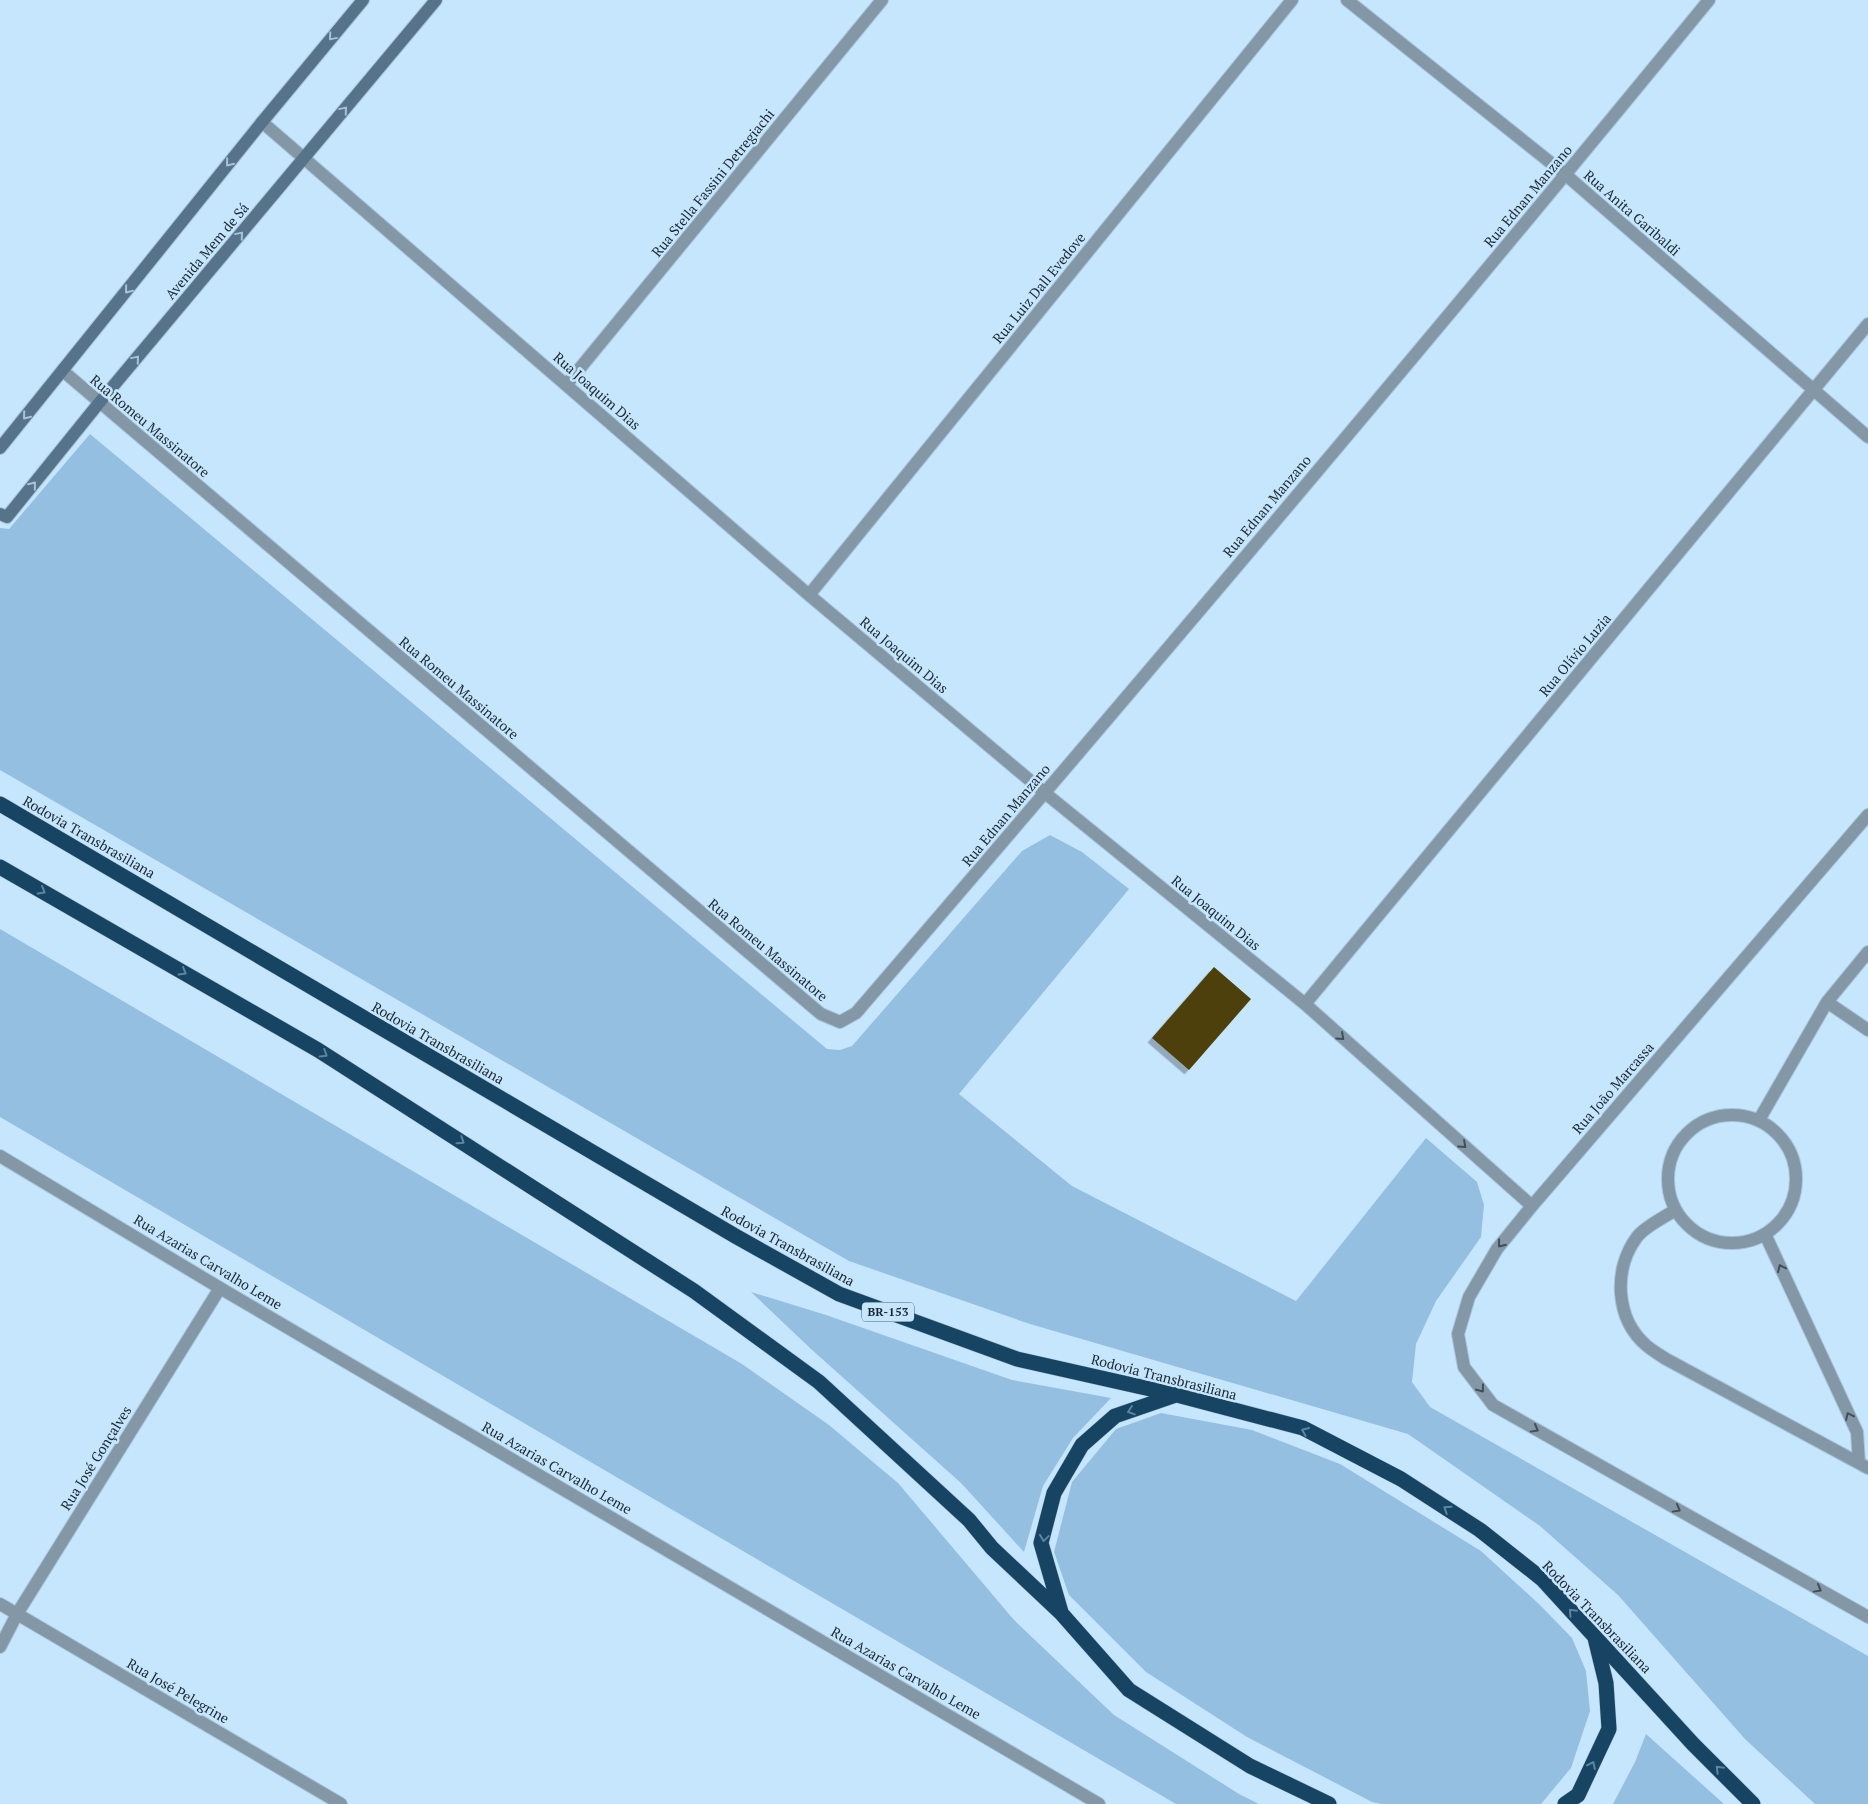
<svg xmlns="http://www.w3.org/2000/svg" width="1868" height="1804" viewBox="0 0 1868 1804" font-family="'PT Serif',serif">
<defs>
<filter id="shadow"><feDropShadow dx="-4.5" dy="4.5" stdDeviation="0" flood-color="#0004"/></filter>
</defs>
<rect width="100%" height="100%" fill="#c6e6fe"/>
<path fill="#95bfe0" d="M90,434L827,1049L840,1050L852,1046L1022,851L1050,835L1082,852L1129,889L959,1094L1072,1186L1296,1301L1426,1138L1477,1182L1484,1205L1481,1237L1436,1301L1416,1344L1412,1382L1430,1407L1868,1656V1804H1815L1745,1739L1618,1595L1540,1526L1408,1434L1030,1324L849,1261L0,770V528L9,529Z
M0,929L742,1364L829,1425L898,1483L1014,1620L1114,1715L1239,1794L1259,1804H1176L0,1117Z
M751,1292L826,1315L1012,1380L1111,1398L1073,1438L1043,1486L1024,1552L961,1483L811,1349Z
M1161,1413L1252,1430L1340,1464L1481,1551L1540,1605L1572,1638L1586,1671L1590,1711L1571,1768L1541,1804H1381L1372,1802L1247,1737L1146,1672L1069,1595L1054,1552L1072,1482L1116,1429Z
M1646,1734L1724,1804H1613L1635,1762Z"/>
<path fill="#4d4008" filter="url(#shadow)" d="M1214,967L1251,999L1189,1070L1152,1038Z"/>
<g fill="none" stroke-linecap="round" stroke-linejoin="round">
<defs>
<path id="lane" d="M1827,1002L1868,1030
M1668 1179a64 64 0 1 1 128 0a64 64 0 1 1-128 0Z
M1759,1120L1827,1002L1868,952
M1675,1210C1665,1217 1644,1227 1637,1237C1613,1269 1615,1319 1647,1346C1653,1351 1660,1355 1666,1359L1868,1468
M1765,1234L1857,1432L1859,1463"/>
<path id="street" d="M1347,0L1566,175L1868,437
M262,122L809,595L1045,793L1305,1004L1532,1206
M63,371L821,1014L840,1022L856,1013C1144,678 1430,341 1709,0
M567,384L882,0
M809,595L1292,0
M1868,815L1532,1206L1497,1249L1469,1297L1458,1334L1464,1367L1493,1405L1868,1617
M1305,1004L1868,324
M0,1156L220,1288L1099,1804
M0,1604L341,1804
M0,1647L17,1614L220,1288"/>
<path id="secondary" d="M0,448L262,122L363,0
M0,514L7,517L99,403L436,0"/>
<path id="highway" d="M0,804L737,1237L839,1294L1017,1359L1177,1395L1303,1428L1401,1479L1480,1530L1542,1579L1693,1744L1753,1804
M0,867L318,1050L694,1291L819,1382L969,1520L992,1548L1061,1613L1129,1690L1250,1766L1329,1804
M1061,1612L1041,1543L1054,1493L1082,1445L1115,1416L1176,1395
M1565,1804L1578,1795L1609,1729L1606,1683L1595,1638"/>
</defs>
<use href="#lane" stroke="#a7c4d9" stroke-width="14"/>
<use href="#street" stroke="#a7c4d9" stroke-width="14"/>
<use href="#secondary" stroke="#a7c4d9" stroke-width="14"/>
<use href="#highway" stroke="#a7c4d9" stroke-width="16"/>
<use href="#lane" stroke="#8397a7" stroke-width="12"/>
<use href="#street" stroke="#8397a7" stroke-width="12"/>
<use href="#secondary" stroke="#56738a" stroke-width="12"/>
<use href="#highway" stroke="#164462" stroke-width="15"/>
</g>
<defs><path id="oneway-chevron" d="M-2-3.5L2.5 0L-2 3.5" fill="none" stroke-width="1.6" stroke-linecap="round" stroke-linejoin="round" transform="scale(1.25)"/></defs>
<g stroke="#a4c4db">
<use href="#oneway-chevron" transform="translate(332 37) rotate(130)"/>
<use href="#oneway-chevron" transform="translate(344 110) rotate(-50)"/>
<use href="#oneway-chevron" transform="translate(229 163) rotate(129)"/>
<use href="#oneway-chevron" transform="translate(240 235) rotate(-50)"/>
<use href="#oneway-chevron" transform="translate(128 290) rotate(129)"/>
<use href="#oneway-chevron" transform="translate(136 359) rotate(-50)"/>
<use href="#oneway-chevron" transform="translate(26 416) rotate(129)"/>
<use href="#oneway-chevron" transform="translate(33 485) rotate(-51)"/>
</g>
<g stroke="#5c85a0">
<use href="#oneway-chevron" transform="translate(42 891) rotate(30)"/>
<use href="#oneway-chevron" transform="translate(183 972) rotate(30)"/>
<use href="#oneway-chevron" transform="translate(324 1054) rotate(32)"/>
<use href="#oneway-chevron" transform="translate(461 1141) rotate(33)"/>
<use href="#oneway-chevron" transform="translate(1131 1411) rotate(161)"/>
<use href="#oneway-chevron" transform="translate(1305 1431) rotate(-157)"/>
<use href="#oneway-chevron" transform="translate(1447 1509) rotate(-147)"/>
<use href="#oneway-chevron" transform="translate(1044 1538) rotate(98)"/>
<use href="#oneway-chevron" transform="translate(1572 1612) rotate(-133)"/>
<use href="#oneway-chevron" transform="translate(1592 1765) rotate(-65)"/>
<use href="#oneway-chevron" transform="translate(1719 1769) rotate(-135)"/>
</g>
<g stroke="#404f5a">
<use href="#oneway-chevron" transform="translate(1341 1037) rotate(42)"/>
<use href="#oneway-chevron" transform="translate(1463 1145) rotate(42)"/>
<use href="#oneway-chevron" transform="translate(1501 1244) rotate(128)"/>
<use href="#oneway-chevron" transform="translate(1781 1268) rotate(-115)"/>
<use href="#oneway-chevron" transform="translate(1481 1389) rotate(53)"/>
<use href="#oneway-chevron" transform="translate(1849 1416) rotate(-115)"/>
<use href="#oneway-chevron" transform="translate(1535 1429) rotate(29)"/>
<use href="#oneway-chevron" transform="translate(1677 1509) rotate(29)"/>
<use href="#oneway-chevron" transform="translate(1818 1589) rotate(29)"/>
</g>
<g text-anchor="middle" stroke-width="5" stroke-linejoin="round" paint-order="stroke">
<rect fill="#c6e6fe" stroke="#4f616e" stroke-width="1" x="862" y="1302.5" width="52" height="19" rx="4"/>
<g font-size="12" font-weight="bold" fill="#1c2831">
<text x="888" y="1316">BR-153</text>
</g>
<g font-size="14" fill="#1c2831" stroke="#c6e6fe">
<text transform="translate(713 183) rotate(-51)" y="5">Rua Stella Fassini Detregiachi</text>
<text transform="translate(1528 196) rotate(-50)" y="5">Rua Ednan Manzano</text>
<text transform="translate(1632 213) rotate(41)" y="5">Rua Anita Garibaldi</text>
<text transform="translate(207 251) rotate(-50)" y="5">Avenida Mem de Sá</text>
<text transform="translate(1039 288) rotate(-51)" y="5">Rua Luiz Dall Evedove</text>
<text transform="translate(597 391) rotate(41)" y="5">Rua Joaquim Dias</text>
<text transform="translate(150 426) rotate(40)" y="5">Rua Romeu Massinatore</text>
<text transform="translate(1267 506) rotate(-50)" y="5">Rua Ednan Manzano</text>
<text transform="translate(904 655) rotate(40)" y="5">Rua Joaquim Dias</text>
<text transform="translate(1575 655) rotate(-50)" y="5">Rua Olívio Luzia</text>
<text transform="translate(459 688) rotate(40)" y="5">Rua Romeu Massinatore</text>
<text transform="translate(1006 815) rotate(-50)" y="5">Rua Ednan Manzano</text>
<text transform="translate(89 837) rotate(30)" y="5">Rodovia Transbrasiliana</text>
<text transform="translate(1216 913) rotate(39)" y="5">Rua Joaquim Dias</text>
<text transform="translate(768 950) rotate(40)" y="5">Rua Romeu Massinatore</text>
<text transform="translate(438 1043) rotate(30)" y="5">Rodovia Transbrasiliana</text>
<text transform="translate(1613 1088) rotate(-49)" y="5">Rua João Marcassa</text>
<text transform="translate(788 1246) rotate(29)" y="5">Rodovia Transbrasiliana</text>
<text transform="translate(208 1262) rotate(31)" y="5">Rua Azarias Carvalho Leme</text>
<text transform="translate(1164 1377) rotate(14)" y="5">Rodovia Transbrasiliana</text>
<text transform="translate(96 1458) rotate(-58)" y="5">Rua José Gonçalves</text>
<text transform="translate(557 1468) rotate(30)" y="5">Rua Azarias Carvalho Leme</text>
<text transform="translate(1597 1617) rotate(46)" y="5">Rodovia Transbrasiliana</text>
<text transform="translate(906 1673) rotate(30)" y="5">Rua Azarias Carvalho Leme</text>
<text transform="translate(178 1691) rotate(30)" y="5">Rua José Pelegrine</text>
</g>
</g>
</svg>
